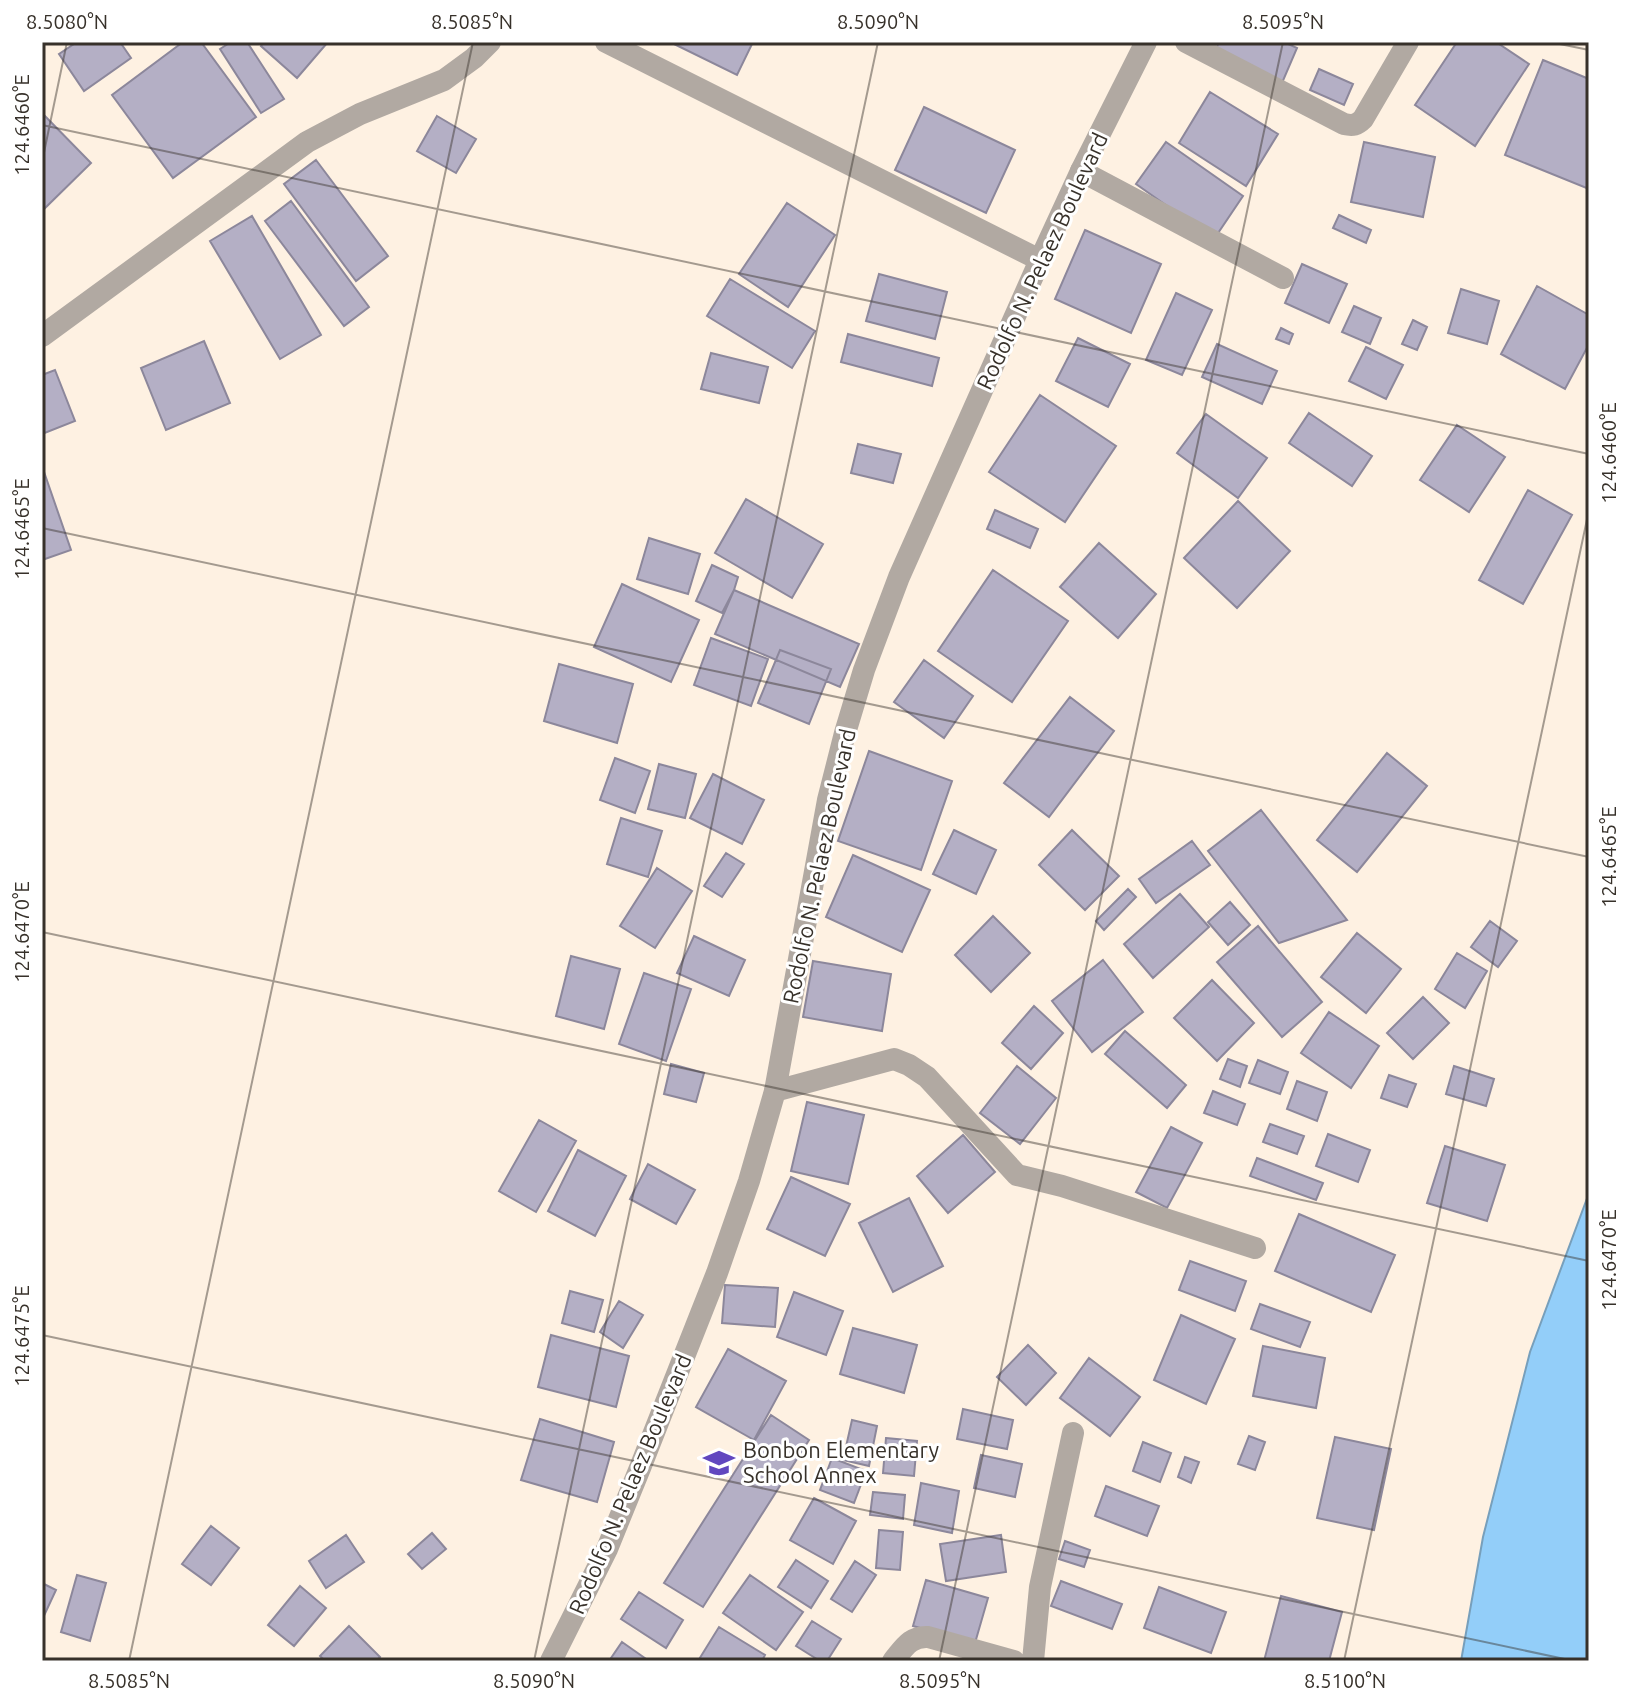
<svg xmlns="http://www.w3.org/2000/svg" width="1631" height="1703" viewBox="0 0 1631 1703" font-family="Ubuntu,sans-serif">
<rect width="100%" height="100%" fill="#fef1e2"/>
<path fill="#93cef9" stroke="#779fbb" stroke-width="2" d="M1589,1193V1661H1461L1483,1537L1530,1352Z"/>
<path fill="#b4afc5" stroke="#8c879b" stroke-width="2" d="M77,42H120L131,58L84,91L59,54Z
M183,42H201L256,117L173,178L112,95Z
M231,42H247L284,99L261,113L220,49Z
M264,42H328L297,78L261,46Z
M670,42H753L737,75Z
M1219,42H1284L1297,48L1282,83L1214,53Z
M1457,42H1496L1529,64L1475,146L1415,105Z
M1543,60L1589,79V189L1505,155Z
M1319,69L1353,84L1344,105L1310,90Z
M1210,92L1278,134L1246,186L1179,143Z
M924,107L1015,150L986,213L895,170Z
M42,113L91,163L42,211Z
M437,116L476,139L456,173L417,151Z
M1166,142L1243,196L1214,239L1136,184Z
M1364,142L1435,157L1423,217L1351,202Z
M316,160L388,256L356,281L284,184Z
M291,201L369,307L344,326L265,221Z
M787,203L835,235L788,307L739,274Z
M1339,215L1371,230L1366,243L1333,228Z
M252,216L321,335L280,359L210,241Z
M1085,230L1161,264L1131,333L1055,299Z
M1302,264L1347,284L1329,323L1285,303Z
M879,274L947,292L935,339L866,321Z
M730,279L815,331L792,368L707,316Z
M1537,286L1589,315V344L1565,389L1501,354Z
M1461,289L1499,301L1487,344L1448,333Z
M1176,293L1212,310L1182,375L1146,360Z
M1354,306L1381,318L1370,344L1342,332Z
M1413,320L1427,327L1417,350L1402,344Z
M1281,328L1293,334L1289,344L1276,339Z
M848,334L939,358L932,386L841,362Z
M1078,338L1130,364L1108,407L1056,381Z
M204,341L230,403L166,430L141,368Z
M1217,344L1277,371L1262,404L1202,377Z
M1366,347L1403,365L1386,399L1349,381Z
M711,353L768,367L759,403L701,389Z
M55,370L75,421L42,434V375Z
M1040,395L1116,446L1065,522L989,472Z
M1309,413L1372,456L1352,486L1289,443Z
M1206,414L1267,458L1238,498L1177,453Z
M1457,425L1505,457L1469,512L1420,480Z
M858,444L901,454L893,483L851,473Z
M42,466L71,550L42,560Z
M1528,490L1572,515L1523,604L1479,580Z
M746,499L823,544L792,598L715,553Z
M1238,501L1290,551L1237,608L1184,558Z
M995,510L1038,529L1030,548L987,529Z
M649,538L700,554L688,594L637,579Z
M1099,543L1156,594L1118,638L1060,587Z
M712,565L738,577L734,590L722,613L696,601Z
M993,570L1068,621L1012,702L938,651Z
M622,584L699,620L671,682L594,647Z
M734,590L859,644L840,687L715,634Z
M711,638L768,659L751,706L694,685Z
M780,650L831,669L809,724L758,703Z
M924,660L973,696L944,738L894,702Z
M559,664L633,684L617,743L544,721Z
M1070,697L1114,731L1049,817L1004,783Z
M869,751L952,781L921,870L838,841Z
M1387,753L1427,786L1357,872L1317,840Z
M615,758L650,771L635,813L600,800Z
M659,764L696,774L685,818L648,809Z
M713,774L764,800L742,844L690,818Z
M1261,810L1347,920L1279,943L1208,851Z
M621,818L662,831L648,877L607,864Z
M954,830L996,850L976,894L933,874Z
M1072,830L1119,876L1085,910L1039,865Z
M1192,841L1210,865L1156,903L1139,879Z
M726,853L744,864L722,897L704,886Z
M853,855L930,890L902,952L826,917Z
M657,868L692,891L655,948L620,926Z
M1128,889L1136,897L1104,930L1096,921Z
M1180,894L1209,927L1153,978L1124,944Z
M1230,902L1250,925L1228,945L1208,922Z
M993,916L1030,953L991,992L955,955Z
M1490,921L1517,941L1498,967L1471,947Z
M1258,926L1322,1002L1282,1037L1217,962Z
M1357,933L1401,969L1366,1013L1321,977Z
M694,936L745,960L729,996L677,973Z
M1457,953L1487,971L1465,1008L1435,989Z
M571,956L620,969L604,1029L556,1016Z
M1103,960L1143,1012L1092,1052L1052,1001Z
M813,961L891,974L882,1031L803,1017Z
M644,973L691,989L666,1061L619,1044Z
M1212,980L1254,1023L1217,1061L1174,1018Z
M1423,997L1449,1023L1413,1059L1387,1033Z
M1034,1006L1063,1033L1031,1069L1002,1043Z
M1329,1012L1379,1046L1351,1088L1301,1053Z
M1125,1031L1186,1085L1167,1108L1105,1054Z
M1228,1059L1247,1066L1240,1087L1220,1079Z
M1258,1060L1288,1072L1280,1094L1249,1083Z
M671,1064L704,1073L696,1102L664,1094Z
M1017,1066L1056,1098L1020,1144L980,1113Z
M1454,1066L1494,1079L1486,1106L1446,1094Z
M1389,1075L1416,1084L1407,1107L1381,1098Z
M1297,1081L1327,1092L1317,1121L1287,1109Z
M1213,1091L1245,1104L1237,1125L1204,1113Z
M807,1102L864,1115L848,1184L791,1171Z
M539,1120L576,1141L536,1212L499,1191Z
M1270,1124L1304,1136L1297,1154L1263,1142Z
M1171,1127L1202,1143L1167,1208L1136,1192Z
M1328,1134L1370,1150L1358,1182L1316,1166Z
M963,1135L995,1172L948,1213L917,1176Z
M1445,1146L1505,1165L1487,1221L1427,1203Z
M578,1150L626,1176L595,1236L548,1211Z
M1257,1158L1323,1183L1316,1200L1250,1176Z
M648,1164L695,1190L676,1224L630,1199Z
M791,1177L850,1204L825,1256L767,1229Z
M909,1198L943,1266L893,1292L859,1223Z
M1299,1214L1395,1255L1371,1312L1275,1271Z
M1190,1261L1246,1281L1235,1311L1179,1290Z
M725,1285L778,1288L775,1327L722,1323Z
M570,1291L603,1300L594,1332L562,1323Z
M794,1292L843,1311L826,1355L777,1337Z
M619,1301L643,1315L623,1348L600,1332Z
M1260,1304L1310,1322L1300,1347L1251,1329Z
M1181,1315L1235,1339L1206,1404L1154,1380Z
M853,1328L917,1345L904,1393L840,1374Z
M551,1335L629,1356L616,1407L538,1387Z
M1028,1345L1056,1373L1026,1405L997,1377Z
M1263,1346L1325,1358L1316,1408L1253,1396Z
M728,1349L786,1381L754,1440L696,1407Z
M1089,1358L1140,1397L1110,1436L1060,1398Z
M963,1409L1013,1420L1007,1449L957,1439Z
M771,1415L809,1440L703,1607L664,1583Z
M540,1419L614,1442L597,1502L521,1480Z
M852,1420L877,1426L869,1466L843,1460Z
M1249,1436L1265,1442L1255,1470L1238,1464Z
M1335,1437L1391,1449L1374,1530L1317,1518Z
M886,1438L917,1441L914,1476L883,1473Z
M1143,1442L1171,1453L1160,1482L1133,1471Z
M981,1455L1022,1464L1015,1497L974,1488Z
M1185,1457L1199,1462L1191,1483L1178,1477Z
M832,1458L866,1471L854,1503L820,1490Z
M921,1483L959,1491L952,1533L914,1525Z
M1106,1486L1159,1506L1147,1536L1095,1516Z
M873,1492L905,1495L903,1519L870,1515Z
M814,1498L856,1521L833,1564L790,1540Z
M211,1526L239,1548L211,1585L182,1564Z
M879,1530L903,1532L900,1570L876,1568Z
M432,1533L446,1549L422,1569L408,1554Z
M346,1535L364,1562L326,1588L309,1561Z
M1001,1535L1006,1572L946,1581L940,1544Z
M1065,1541L1090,1550L1084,1567L1059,1559Z
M796,1560L828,1581L811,1608L778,1587Z
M855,1561L876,1575L852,1612L831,1599Z
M77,1575L106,1583L90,1641L61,1632Z
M750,1575L803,1612L776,1650L723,1613Z
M926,1580L988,1598L975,1643L913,1626Z
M1061,1581L1122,1604L1112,1629L1051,1606Z
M42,1583L56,1590L42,1620Z
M300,1586L326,1608L294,1646L268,1625Z
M1159,1587L1226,1612L1211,1653L1144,1628Z
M639,1592L683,1620L666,1648L621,1619Z
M1281,1596L1342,1612L1329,1661H1264Z
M812,1621L841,1639L827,1661H820L796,1646Z
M349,1626L380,1657L376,1661H325L320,1656Z
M719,1627L765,1655L762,1661H698Z
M622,1642L649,1661H609Z"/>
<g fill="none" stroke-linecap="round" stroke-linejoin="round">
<path stroke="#b1a9a2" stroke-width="22" d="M606,42L1040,260
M1186,42L1344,124C1353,126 1357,125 1363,119L1408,42
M1081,171L1283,278
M42,336L307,142L360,114L444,80L474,58L490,42
M775,1091L894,1059L909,1065L927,1077L1017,1175L1062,1186L1255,1248
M893,1661C904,1648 910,1636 928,1637L1014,1661
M1033,1661L1040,1587L1073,1433"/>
<path stroke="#b1a9a2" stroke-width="22" d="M551,1661L607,1549L640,1468L717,1273L749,1181L775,1091L828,800L845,733L864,670L899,577L1040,260L1081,171L1146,42"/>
</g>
<path fill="none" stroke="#37312a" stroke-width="2" stroke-opacity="0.45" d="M1550,42L1589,50M42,125L1589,454M42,162L67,42M42,528L1589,857M42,932L1589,1261M42,1335L1574,1661M129,1661L473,42M534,1661L878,42M939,1661L1283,42M1344,1661L1589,510"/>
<defs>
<symbol id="school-bare" viewBox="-9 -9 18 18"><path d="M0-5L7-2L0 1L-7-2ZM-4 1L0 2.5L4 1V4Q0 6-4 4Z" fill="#6147bf" stroke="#fff" stroke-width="2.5" paint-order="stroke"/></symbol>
</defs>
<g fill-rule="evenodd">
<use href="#school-bare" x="697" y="1441" width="44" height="44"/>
</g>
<g text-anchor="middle" stroke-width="6" stroke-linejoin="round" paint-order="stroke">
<g font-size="22" fill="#37312a" stroke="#fff">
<text transform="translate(1042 261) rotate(-65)" y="8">Rodolfo N. Pelaez Boulevard</text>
<text transform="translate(819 866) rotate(-78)" y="8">Rodolfo N. Pelaez Boulevard</text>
<text transform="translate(630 1484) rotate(-67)" y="8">Rodolfo N. Pelaez Boulevard</text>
</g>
<g font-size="22" fill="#37312a" stroke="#fff" text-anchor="start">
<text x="743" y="1458">Bonbon Elementary<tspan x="743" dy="25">School Annex</tspan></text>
</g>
</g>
<rect width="1631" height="1703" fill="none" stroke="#ffffff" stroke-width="88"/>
<rect x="44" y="44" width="1543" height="1615" fill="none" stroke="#37312a" stroke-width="3"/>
<g font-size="20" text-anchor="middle" fill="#37312a">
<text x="67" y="29">8.5080°N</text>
<text x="472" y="29">8.5085°N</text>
<text x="878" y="29">8.5090°N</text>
<text x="1283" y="29">8.5095°N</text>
<text transform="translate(22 125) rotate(-90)" y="7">124.6460°E</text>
<text transform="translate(1609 453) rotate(-90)" y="7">124.6460°E</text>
<text transform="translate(22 529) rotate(-90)" y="7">124.6465°E</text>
<text transform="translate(1609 857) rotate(-90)" y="7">124.6465°E</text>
<text transform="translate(22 932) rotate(-90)" y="7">124.6470°E</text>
<text transform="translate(1609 1260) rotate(-90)" y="7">124.6470°E</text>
<text transform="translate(22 1336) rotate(-90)" y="7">124.6475°E</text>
<text x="129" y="1688">8.5085°N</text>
<text x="534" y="1688">8.5090°N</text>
<text x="940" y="1688">8.5095°N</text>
<text x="1345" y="1688">8.5100°N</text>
</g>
</svg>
